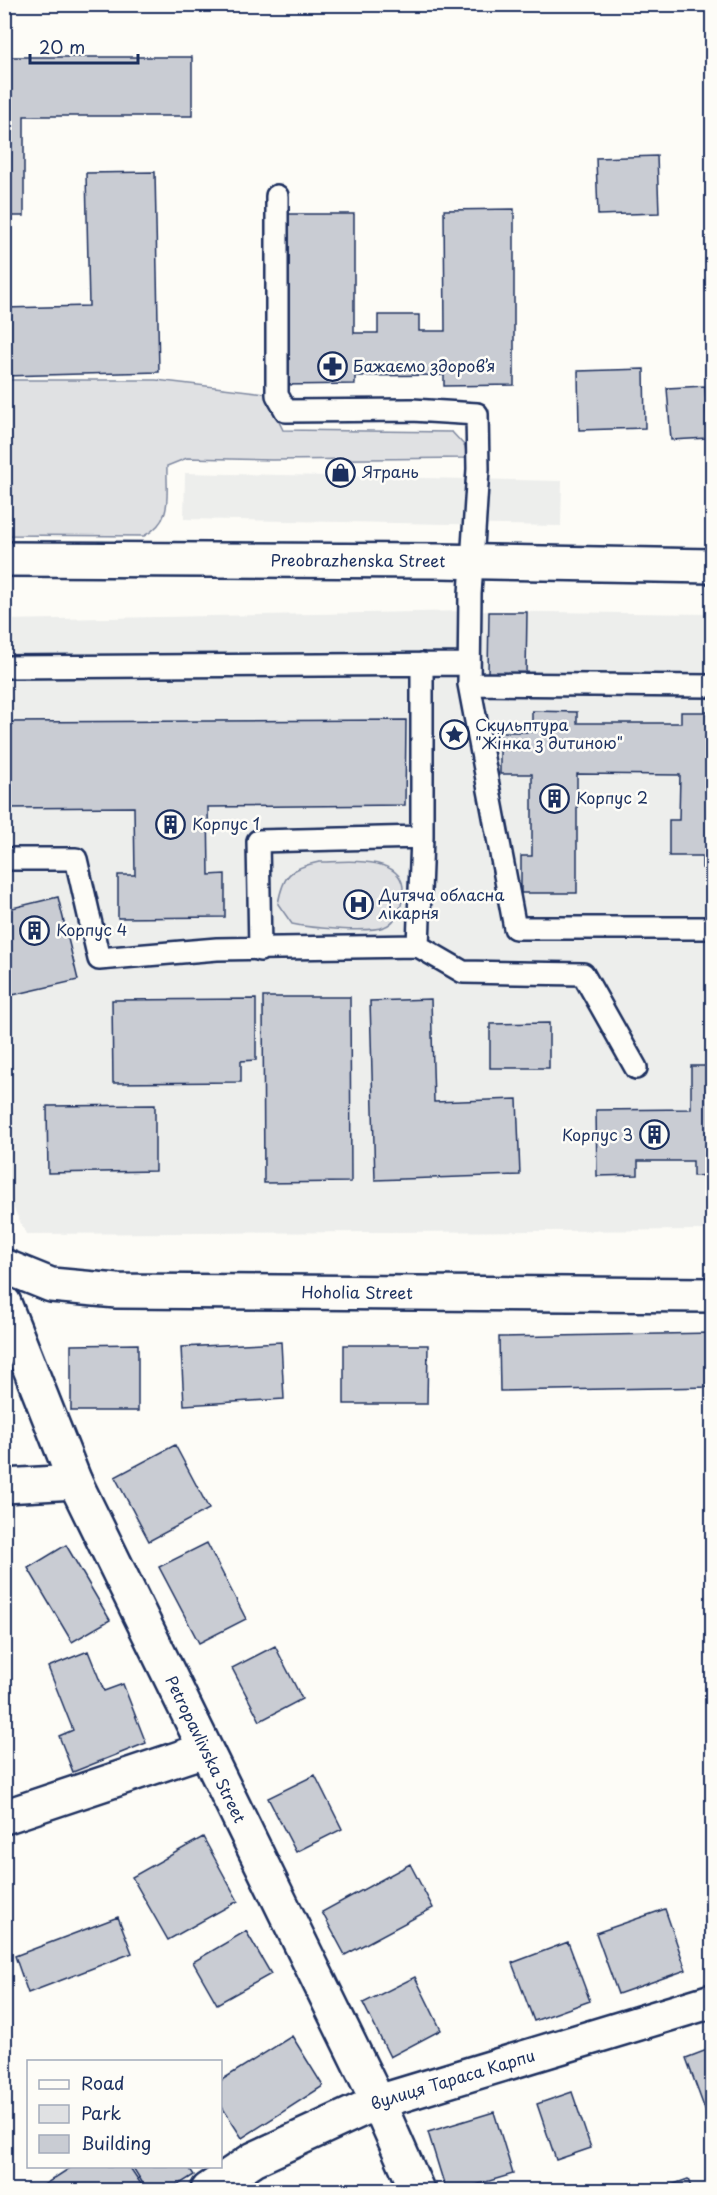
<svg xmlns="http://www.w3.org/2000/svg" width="717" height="2195" viewBox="0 0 717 2195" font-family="'Playpen Sans',sans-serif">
<rect width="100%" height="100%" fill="#fdfcf7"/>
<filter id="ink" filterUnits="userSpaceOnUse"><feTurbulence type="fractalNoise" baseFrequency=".0167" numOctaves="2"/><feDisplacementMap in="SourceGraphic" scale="12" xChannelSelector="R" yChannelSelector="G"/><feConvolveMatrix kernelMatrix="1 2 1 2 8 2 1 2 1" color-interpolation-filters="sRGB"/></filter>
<g filter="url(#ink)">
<path fill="#edeeec" d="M185,473L562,481L561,526L184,519Z
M469,611L712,614V1230L26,1234L4,1188V620Z"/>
<path fill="#e0e1e3" stroke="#7e88a0" stroke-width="1.5" d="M5,380H156L265,393L283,430L452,432L465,446L467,458L272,460L187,458L167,466C166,497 174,520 144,536L5,535Z
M319,862C348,862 413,853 402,901C400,911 395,923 384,927C368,933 310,928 292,924L278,904C283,875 290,868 319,862Z"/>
<path fill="#c9ccd3" stroke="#1b2f5e" stroke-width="1.5" d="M4,57H192V116H24V216H4Z
M657,156L659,213L598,215L596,158Z
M155,172L159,372L4,376V308L89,306L86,173Z
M514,209V385L444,386V375L355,376V384L282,385L281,214H354V333H378V315H419V331H445L444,210Z
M644,369L645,428L579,430L578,371Z
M705,386L708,438L671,440L667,388Z
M489,612H527L526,674L488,673Z
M532,711L577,712V723H681V712H712V868H702V856H669V820H679L680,775L577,774V893H521V856H532V774H500V732H532Z
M406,720L405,805L208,807L209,875L225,874V917L118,918V875H135L134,807L4,808V722Z
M58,897L78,980L4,997V910Z
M263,997H350L351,1182L264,1183Z
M256,999V1060L241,1061V1082L113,1083L112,1000Z
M431,999L434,1102L517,1099L520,1175L375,1180L370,1001Z
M549,1023V1068H490V1024Z
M691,1066H712V1175L693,1176V1161H638V1175L597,1176L596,1110L691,1109Z
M155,1105V1171L48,1173L47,1106Z
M712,1333V1387L500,1391L499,1337Z
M281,1342L284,1399L184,1405L181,1347Z
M138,1344V1411H71V1345Z
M344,1345H428L427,1404H344Z
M175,1445L209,1509L149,1541L115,1477Z
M207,1543L246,1619L199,1643L159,1567Z
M66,1545L110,1620L72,1642L28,1568Z
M275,1646L302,1699L260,1721L232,1668Z
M88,1651L104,1691L123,1684L146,1743L73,1772L59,1736L73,1730L48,1667Z
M315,1775L342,1829L296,1852L268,1798Z
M203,1837L238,1901L168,1940L132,1877Z
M410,1864L433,1908L345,1955L322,1912Z
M665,1909L686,1970L618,1994L596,1933Z
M118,1917L132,1953L28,1993L15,1956Z
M4,1930L10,1945L4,1947Z
M246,1931L271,1974L217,2004L193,1962Z
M568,1942L590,2001L534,2021L512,1963Z
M415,1977L441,2030L390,2057L363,2003Z
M292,2036L323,2086L242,2138L220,2104V2081Z
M712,2048V2125L711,2126L686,2058Z
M572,2092L591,2148L556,2160L537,2104Z
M494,2112L513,2174L459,2190H446L428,2132Z
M73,2166H129L145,2190H36Z
M132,2166H188L194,2175L170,2190H147Z
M688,2179L692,2190H657Z"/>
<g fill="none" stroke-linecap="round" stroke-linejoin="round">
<defs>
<path id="service" d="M277,196V395L286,411L412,410L477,414L478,469L470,594L469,684L515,928H712
M4,667L469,664
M469,684L712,686
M4,859H76L99,959L217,949L418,946L463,972L583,974L636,1068
M418,946L422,837V664
M260,950L258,841L422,837"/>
<g id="minor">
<path id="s1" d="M4,1303L75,1482L378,2102L417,2190"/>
<path d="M4,1486L75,1482"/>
<path d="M4,1817L204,1750"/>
<path id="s2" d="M208,2190L254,2159L378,2102L712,2001"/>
</g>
<g id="secondary">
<path id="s3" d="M4,559L439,561L712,566"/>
<path id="s4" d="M4,1266L51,1285L117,1291L712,1295"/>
</g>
</defs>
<use href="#service" stroke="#1b2f5e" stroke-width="26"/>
<use href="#minor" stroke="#1b2f5e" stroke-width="38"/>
<use href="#secondary" stroke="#1b2f5e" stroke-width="38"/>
<use href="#service" stroke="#fdfcf7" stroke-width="21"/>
<use href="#minor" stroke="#fdfcf7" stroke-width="33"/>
<use href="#secondary" stroke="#fdfcf7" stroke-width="33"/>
</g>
</g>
<defs>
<symbol id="pharmacy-ring" viewBox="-11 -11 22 22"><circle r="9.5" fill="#fdfcf7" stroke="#1b2f5e" stroke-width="1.5"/><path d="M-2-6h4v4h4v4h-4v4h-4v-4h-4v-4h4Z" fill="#1b2f5e"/></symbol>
<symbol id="shop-ring" viewBox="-11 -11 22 22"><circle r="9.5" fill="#fdfcf7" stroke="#1b2f5e" stroke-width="1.5"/><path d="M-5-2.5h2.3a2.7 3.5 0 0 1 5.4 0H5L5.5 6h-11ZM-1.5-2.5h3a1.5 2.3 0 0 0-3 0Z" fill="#1b2f5e"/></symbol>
<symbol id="sight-ring" viewBox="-11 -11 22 22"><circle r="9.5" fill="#fdfcf7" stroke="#1b2f5e" stroke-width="1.5"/><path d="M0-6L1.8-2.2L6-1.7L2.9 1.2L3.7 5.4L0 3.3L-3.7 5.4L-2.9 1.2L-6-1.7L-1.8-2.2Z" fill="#1b2f5e"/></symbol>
<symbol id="building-ring" viewBox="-11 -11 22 22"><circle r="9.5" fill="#fdfcf7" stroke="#1b2f5e" stroke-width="1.5"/><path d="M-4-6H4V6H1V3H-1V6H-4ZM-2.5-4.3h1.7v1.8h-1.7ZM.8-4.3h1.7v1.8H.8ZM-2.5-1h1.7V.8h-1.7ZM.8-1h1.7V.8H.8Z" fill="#1b2f5e"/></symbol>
<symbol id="hospital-ring" viewBox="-11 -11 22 22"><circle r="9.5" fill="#fdfcf7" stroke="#1b2f5e" stroke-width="1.5"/><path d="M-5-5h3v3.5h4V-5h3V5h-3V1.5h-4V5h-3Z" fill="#1b2f5e"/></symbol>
</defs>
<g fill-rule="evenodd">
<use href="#pharmacy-ring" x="316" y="350" width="33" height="33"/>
<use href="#shop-ring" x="324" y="456" width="33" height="33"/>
<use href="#sight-ring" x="438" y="718" width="33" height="33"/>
<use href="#building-ring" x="538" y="782" width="33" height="33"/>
<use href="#building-ring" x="154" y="808" width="33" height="33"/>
<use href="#hospital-ring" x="342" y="888" width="33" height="33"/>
<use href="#building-ring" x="18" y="914" width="33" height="33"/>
<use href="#building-ring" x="638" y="1118" width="33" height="33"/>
</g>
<g text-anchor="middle" stroke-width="5" stroke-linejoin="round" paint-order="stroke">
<g font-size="16" fill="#1b2f5e" stroke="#fdfcf7" text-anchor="start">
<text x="353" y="372">Бажаємо здоровʼя</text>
<text x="362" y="478">Ятрань</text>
<text x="475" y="731">Скульптура<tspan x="475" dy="18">"Жінка з дитиною"</tspan></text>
<text x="576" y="804">Корпус 2</text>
<text x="192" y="830">Корпус 1</text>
<text x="379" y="901">Дитяча обласна<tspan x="379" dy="18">лікарня</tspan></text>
<text x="56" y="936">Корпус 4</text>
<text x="633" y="1141" text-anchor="end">Корпус 3</text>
</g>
<g font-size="16" fill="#1b2f5e" stroke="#fdfcf7">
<text dy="6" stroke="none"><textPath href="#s3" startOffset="354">Preobrazhenska Street</textPath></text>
<text dy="6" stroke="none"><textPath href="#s4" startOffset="357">Hoholia Street</textPath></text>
<text dy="6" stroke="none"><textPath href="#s1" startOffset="490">Petropavlivska Street</textPath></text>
<text dy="6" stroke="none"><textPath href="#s2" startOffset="270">вулиця Тараса Карпи</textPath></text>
</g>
</g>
<rect width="717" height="2195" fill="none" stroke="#fdfcf7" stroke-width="24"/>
<rect x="12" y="12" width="693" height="2171" fill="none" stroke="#1b2f5e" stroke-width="2" filter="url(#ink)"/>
<rect x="27" y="2060" width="195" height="108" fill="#fdfcf7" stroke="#a3aaba" stroke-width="1.5"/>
<rect x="39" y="2080" width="30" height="9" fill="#fdfcf7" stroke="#a3aaba" stroke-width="1.5"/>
<text x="81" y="2090" font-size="18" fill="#1b2f5e">Road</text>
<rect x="39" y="2105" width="30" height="18" fill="#e0e1e3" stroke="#a3aaba" stroke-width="1.5"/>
<text x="81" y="2120" font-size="18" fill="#1b2f5e">Park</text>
<rect x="39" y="2135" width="30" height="18" fill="#c9ccd3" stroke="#a3aaba" stroke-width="1.5"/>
<text x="81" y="2150" font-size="18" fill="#1b2f5e">Building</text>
<path d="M30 54v9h108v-9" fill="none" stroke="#1b2f5e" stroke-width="3"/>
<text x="39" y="54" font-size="18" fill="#1b2f5e" stroke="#fdfcf7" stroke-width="4.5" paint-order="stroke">20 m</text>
</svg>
